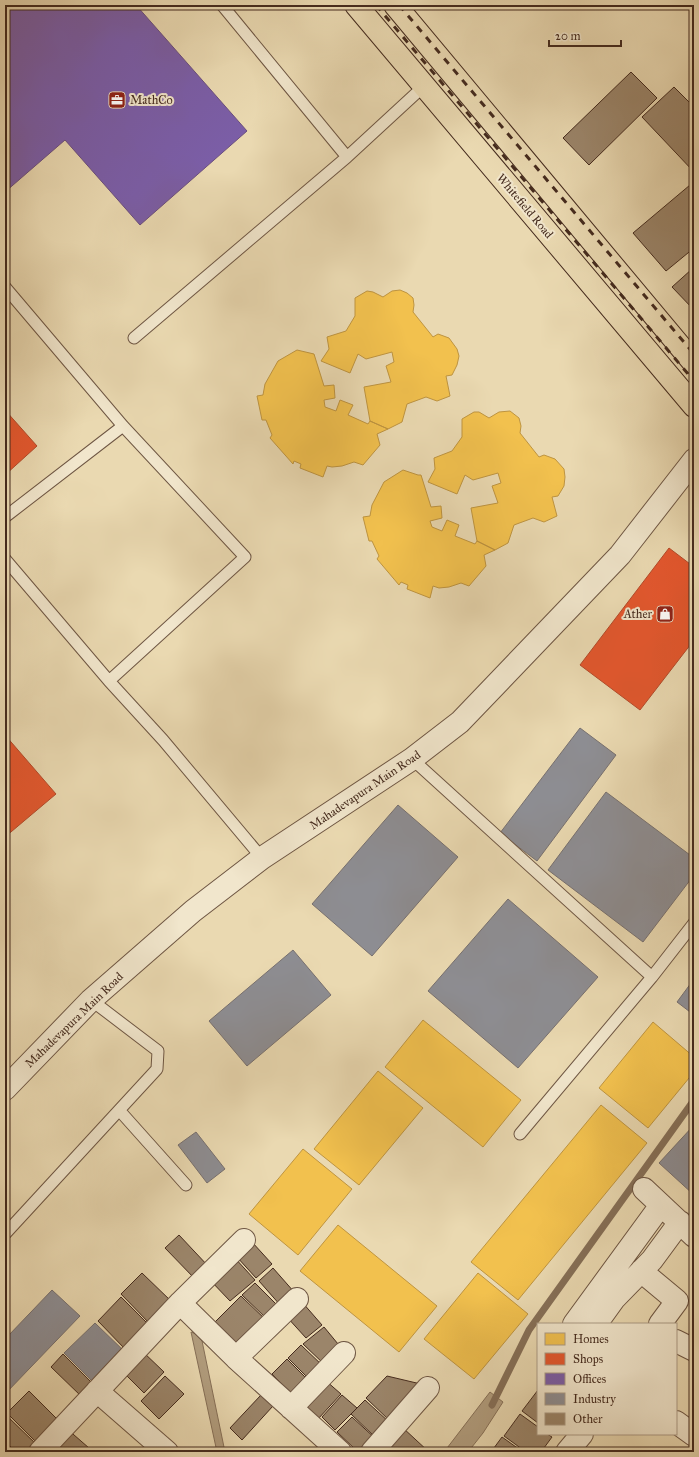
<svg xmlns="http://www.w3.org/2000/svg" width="699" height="1457" viewBox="0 0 699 1457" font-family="'IM FELL Great Primer',serif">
<rect width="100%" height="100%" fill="#ead9b1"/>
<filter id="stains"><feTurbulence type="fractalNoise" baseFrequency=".005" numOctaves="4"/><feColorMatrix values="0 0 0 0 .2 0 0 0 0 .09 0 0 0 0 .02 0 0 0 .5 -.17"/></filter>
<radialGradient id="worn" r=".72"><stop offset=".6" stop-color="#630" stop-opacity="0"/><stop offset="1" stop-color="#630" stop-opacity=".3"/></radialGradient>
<path fill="#b29e7f" stroke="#867058" d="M191,1332L201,1336L225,1452H217Z
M490,1392L503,1402L483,1433L468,1452H444Z"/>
<path fill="#f2c14e" stroke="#be9440" d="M400,290L407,293L413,298L414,305L413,312L433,337L438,334L449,338L457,349L459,356L457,365L452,375L446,376L450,396L437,401L426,397L407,404L402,422L388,429L370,421L364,387L391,382L386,366L394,362L392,352L366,359L358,354L350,373L321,361L329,349L327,337L346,331L355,316V298L367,291L373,292L383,297L392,291Z
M297,350L314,354L324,386L334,385L335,398L324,400L325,407L336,411L340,400L353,405L348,415L368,424L370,421L388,429L377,434L380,445L363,465L354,462L342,466L332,467L327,466L323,477L300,468L301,464L294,461L293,464L270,438L272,435L266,420H262L257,396L263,395L265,384L278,361Z
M510,411L519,418L521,426L520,433L539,457L544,455L555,459L564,469L565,477L564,486L558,496L552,497L557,516L544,522L533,518L514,525L508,543L495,550L477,541L471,508L498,503L492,486L501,483L498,473L473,480L465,475L457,494L428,482L435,469L434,458L452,451L462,437V419L474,412H479L489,418L499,412Z
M403,470L418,475H421L431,507L441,506L442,518L430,521L432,527L442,531L447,520L459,525L455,536L475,544L477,541L495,550L484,555L486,566L469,586L461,583L449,587L439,588L433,586L430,598L407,589L408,585L401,582L399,585L377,559L379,556L372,541H369L363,517L370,516L372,505L384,482Z
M423,1020L521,1100L483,1147L385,1067Z
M653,1022L694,1057V1072L648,1128L599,1088Z
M378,1071L423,1108L359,1185L314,1149Z
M601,1105L647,1143L518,1300L471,1262Z
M303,1149L352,1189L298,1255L249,1214Z
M338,1225L437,1306L399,1352L300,1271Z
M478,1273L528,1314L474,1379L424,1339Z"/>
<path fill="#e4572e" stroke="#b44a29" d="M5,410L37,446L5,475Z
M669,548L694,567V640L640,710L580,665Z
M5,735L56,794L5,837Z"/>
<path fill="#7b5ea7" stroke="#6b4f7e" d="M12,5H136L247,131L140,225L65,140L5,192V11Z"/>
<path fill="#8d8d92" stroke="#77706f" d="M580,728L616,755L537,861L500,833Z
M606,792L694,858V875L643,942L548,870Z
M398,805L458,857L372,956L312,904Z
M508,899L598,977L518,1068L428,991Z
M293,950L331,995L247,1066L209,1021Z
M694,979V1015L677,1002Z
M694,1125V1195L659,1163Z
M196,1132L225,1169L207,1183L178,1145Z
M52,1290L80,1316L5,1394V1334L8,1336Z
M95,1323L126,1353L95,1384L64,1353Z"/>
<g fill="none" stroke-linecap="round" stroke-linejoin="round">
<path stroke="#867058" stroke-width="7" d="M492,1405L529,1330L694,1100"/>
</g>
<path fill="#9b856a" stroke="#452b1e" d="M631,72L657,98L589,165L563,138Z
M674,87L694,107V172L642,117Z
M690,185L694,190V248L666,271L633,233Z
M692,269L694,271V310L672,287Z
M179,1235L209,1267L196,1280L165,1248Z
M252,1242L272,1264L256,1278L236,1256Z
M234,1257L255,1280L230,1301L209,1279Z
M273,1268L295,1293L281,1306L259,1281Z
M142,1273L172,1302L150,1324L121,1294Z
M255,1283L280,1308L268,1320L242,1295Z
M241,1296L267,1321L240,1348L214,1323Z
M121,1297L149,1325L125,1349L98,1321Z
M302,1302L322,1325L306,1338L286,1316Z
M324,1327L343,1350L325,1365L303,1344Z
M301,1345L324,1367L311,1381L288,1358Z
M141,1350L164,1372L144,1393L121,1370Z
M63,1354L94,1385L82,1397L51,1367Z
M287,1359L310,1382L295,1397L272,1374Z
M165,1376L184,1394L159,1419L141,1401Z
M387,1376L425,1385L391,1422L366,1398Z
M325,1380L341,1394L318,1419L303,1404Z
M538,1390V1423L522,1411Z
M29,1391L59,1421L37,1443L7,1413Z
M261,1395L273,1406L242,1440L230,1428Z
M342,1395L357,1408L335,1430L322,1417Z
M365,1400L389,1422L375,1437L351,1414Z
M520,1414L538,1427V1434H547L552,1437L541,1452H526L504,1436Z
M6,1415L36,1444L28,1452H16L5,1441V1416Z
M352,1417L377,1440L366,1452H358L337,1432Z
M402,1427L429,1452H379Z
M66,1428L89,1448L86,1452H45Z
M502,1437L523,1452H491Z"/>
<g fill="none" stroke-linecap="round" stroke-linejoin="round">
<defs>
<path id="service" d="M222,5L347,157
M5,287L123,426L245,557L109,681
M134,338L347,157L424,86
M5,517L123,426
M5,559L109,681L163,740L262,858
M412,759L652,977
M119,1110L186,1185
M520,1134L652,977L694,923
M5,1234L157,1069L158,1051L91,1000"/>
<path id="minor" d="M644,1189L694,1236
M641,1271L677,1301L660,1324
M180,1303L236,1358L340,1452
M574,1324L661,1205
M596,1324L614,1299L652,1260L680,1222
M676,1341L694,1350
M236,1358L297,1299
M97,1391L167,1452
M291,1408L344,1353
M676,1422L694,1435
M40,1452L180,1303L244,1240
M372,1452L428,1388
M567,1452L582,1434"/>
<path id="tertiary" d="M5,1089L91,1000L193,911L262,858L412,759L460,722L620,555L694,460"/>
<path id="primary" d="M356,5L694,406
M395,5L694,363"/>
</defs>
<use href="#service" stroke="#6e5643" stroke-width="13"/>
<use href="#minor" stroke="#6e5643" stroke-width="24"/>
<use href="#tertiary" stroke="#6e5643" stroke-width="24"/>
<use href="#primary" stroke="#452b1e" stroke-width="24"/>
<use href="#service" stroke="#f1e6cc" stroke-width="11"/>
<use href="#minor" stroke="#f1e6cc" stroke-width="22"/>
<use href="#tertiary" stroke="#f1e6cc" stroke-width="22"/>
<use href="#primary" stroke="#ead9b1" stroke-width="22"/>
<path stroke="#452b1e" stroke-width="3" stroke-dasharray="7 7" stroke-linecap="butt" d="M376,5L694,381
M399,5L694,354"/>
</g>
<defs>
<symbol id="office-square" viewBox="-11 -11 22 22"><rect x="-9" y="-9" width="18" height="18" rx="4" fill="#8f2418" stroke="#f1e6cc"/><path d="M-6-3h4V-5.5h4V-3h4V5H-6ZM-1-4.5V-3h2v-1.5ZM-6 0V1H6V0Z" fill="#fff"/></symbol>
<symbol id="shop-square" viewBox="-11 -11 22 22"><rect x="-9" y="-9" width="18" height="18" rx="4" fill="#8f2418" stroke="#f1e6cc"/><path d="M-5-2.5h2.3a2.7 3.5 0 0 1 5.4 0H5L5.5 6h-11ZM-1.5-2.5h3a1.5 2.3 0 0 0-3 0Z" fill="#fff"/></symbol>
</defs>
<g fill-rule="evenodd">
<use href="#office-square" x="107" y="90" width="20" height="20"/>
<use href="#shop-square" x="655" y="604" width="20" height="20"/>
</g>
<g text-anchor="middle" stroke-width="4" stroke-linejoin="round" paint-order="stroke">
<g font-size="12" fill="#452b1e" stroke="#f1e6cc" text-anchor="start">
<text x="130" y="104">MathCo</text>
<text x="652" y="618" text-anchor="end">Ather</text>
</g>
<g font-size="12" fill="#452b1e" stroke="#f1e6cc">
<text transform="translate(525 206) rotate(50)" y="4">Whitefield Road</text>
<text transform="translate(365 790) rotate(-34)" y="4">Mahadevapura Main Road</text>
<text transform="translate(74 1020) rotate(-44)" y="4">Mahadevapura Main Road</text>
</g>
</g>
<rect width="699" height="1457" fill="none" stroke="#ead9b1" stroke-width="20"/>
<rect x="6" y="6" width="687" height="1445" fill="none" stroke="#452b1e" stroke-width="2"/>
<rect x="10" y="10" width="679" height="1437" fill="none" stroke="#452b1e"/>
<rect x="537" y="1323" width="140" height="112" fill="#f1e6cc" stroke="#ac9b86"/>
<rect x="545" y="1333" width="20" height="12" fill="#f2c14e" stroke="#ac9b86"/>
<text x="573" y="1343" font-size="12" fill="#452b1e">Homes</text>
<rect x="545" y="1353" width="20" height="12" fill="#e4572e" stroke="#ac9b86"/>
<text x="573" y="1363" font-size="12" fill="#452b1e">Shops</text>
<rect x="545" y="1373" width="20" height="12" fill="#7b5ea7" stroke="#ac9b86"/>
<text x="573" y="1383" font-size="12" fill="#452b1e">Offices</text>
<rect x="545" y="1393" width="20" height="12" fill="#8d8d92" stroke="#ac9b86"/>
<text x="573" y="1403" font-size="12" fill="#452b1e">Industry</text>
<rect x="545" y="1413" width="20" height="12" fill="#9b856a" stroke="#ac9b86"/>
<text x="573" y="1423" font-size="12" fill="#452b1e">Other</text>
<path d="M549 40v6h72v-6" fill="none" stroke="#452b1e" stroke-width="2"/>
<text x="555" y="40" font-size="12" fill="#452b1e" stroke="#f1e6cc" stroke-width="3" paint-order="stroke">20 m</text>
<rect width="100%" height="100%" filter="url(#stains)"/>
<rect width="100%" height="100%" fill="url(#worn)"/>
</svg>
